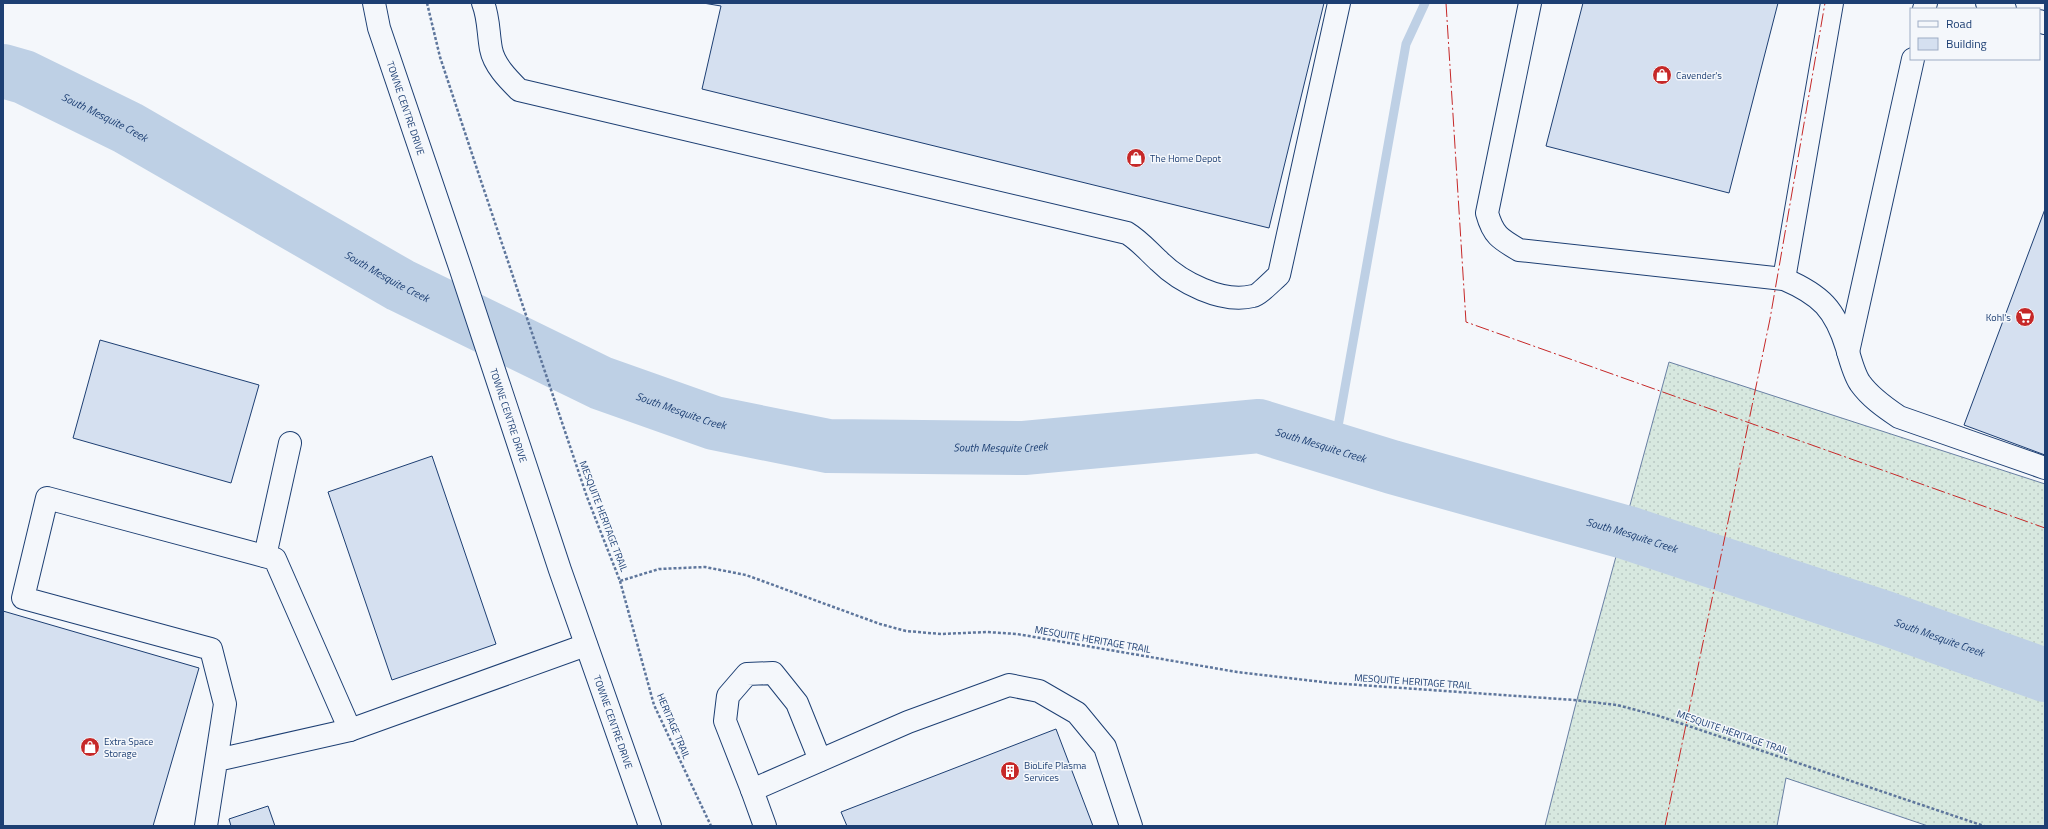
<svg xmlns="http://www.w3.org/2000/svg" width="2048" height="829" viewBox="0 0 2048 829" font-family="'Titillium Web',sans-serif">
<defs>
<pattern id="grass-dots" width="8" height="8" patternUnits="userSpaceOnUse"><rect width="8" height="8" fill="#d7e8df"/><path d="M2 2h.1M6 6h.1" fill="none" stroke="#b8c8c3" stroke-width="1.8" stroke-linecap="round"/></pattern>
</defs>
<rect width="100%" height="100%" fill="#f4f7fb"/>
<path fill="url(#grass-dots)" stroke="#687fa3" d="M1669,362L2045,484V826H1928L1786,778L1777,826H1545L1575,707Z"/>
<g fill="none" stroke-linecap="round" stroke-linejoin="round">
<path stroke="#bed0e5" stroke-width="9" d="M3,80L24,77
M1334,449L1406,44L1425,3"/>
<path stroke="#bed0e5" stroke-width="54" id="s1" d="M3,71L24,77L128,128L400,285L601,383L714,423L828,446L1024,448L1259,426L1392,467L1628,533L1885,618L2045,675"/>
</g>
<path fill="#d5e0f0" stroke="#1d3f73" d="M703,3H1324L1269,228L702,89L721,6Z
M1583,3H1778L1729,193L1546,146Z
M2045,209V455L1964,425Z
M100,340L259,385L231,483L73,438Z
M432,456L496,644L392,680L328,492Z
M3,611L199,668L153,826H3Z
M1056,729L1093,826H847L841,812Z
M268,806L275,826H231L229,819Z"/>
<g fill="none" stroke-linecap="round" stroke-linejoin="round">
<defs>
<g id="minor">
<path id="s2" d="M374,3L379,28L461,270L560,570L650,826"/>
<path d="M483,3C489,18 488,33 491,49C494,65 508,79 519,90L1127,233C1140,241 1148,251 1159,261C1180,282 1222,304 1253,296C1259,295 1273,280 1279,275L1339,3"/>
<path d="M1530,3L1487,213C1493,235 1500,239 1519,250L1784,279C1821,295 1835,309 1847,348C1850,359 1854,374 1860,383C1870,397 1884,407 1899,417L2045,468"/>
<path d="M1987,3L2005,9"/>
<path d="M1924,9L1926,3"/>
<path d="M2039,21L2045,23"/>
<path d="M1784,279L1832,3"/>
<path d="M1848,352L1913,59"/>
<path d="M265,556L290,443"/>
<path d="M350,730L586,645"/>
<path d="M752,790L725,721L728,696L747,674L773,673L797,703L820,760"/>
<path d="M206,826L225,704L211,649L23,598L47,498L275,559L350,730L217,760"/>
<path d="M765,826L752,790L908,722L1009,685L1039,691L1077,713L1105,747L1131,826"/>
</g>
</defs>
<use href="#minor" stroke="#1d3f73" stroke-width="24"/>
<path stroke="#5e769c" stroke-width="2.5" stroke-dasharray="3 2" stroke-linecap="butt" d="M427,3L440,57L479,175L587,497L620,581L659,569L705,567L746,575L880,624L906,631L941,634L987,632L1017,634L1237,672L1331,683L1574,700L1617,705L1659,716L1984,826
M620,581L654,705L711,826"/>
<use href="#minor" stroke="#f4f7fb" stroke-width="22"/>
<path stroke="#c62828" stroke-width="1" stroke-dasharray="14 3 2 3" stroke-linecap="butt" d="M1446,3L1466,322L2045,528
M1665,826L1770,319L1825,3"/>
</g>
<defs>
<symbol id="shop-disc" viewBox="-11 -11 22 22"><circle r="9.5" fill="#c62828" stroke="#f4f7fb"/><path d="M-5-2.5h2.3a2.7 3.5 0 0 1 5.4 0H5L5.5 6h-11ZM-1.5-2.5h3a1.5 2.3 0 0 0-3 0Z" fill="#fff"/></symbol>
<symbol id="supermarket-disc" viewBox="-11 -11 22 22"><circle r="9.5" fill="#c62828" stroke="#f4f7fb"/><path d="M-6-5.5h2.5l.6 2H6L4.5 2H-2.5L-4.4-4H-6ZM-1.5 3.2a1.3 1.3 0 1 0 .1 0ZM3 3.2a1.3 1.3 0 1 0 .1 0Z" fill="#fff"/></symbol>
<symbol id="building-disc" viewBox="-11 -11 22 22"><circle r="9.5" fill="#c62828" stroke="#f4f7fb"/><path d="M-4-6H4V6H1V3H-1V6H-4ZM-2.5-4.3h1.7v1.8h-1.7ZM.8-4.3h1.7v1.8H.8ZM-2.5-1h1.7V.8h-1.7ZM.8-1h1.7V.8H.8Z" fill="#fff"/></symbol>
</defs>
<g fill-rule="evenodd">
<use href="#shop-disc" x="1651" y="64" width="22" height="22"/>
<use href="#shop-disc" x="1125" y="147" width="22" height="22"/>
<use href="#supermarket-disc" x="2014" y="306" width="22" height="22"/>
<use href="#shop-disc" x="79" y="736" width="22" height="22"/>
<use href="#building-disc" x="999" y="760" width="22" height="22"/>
</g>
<g text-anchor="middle" stroke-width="3" stroke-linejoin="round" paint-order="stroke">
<g font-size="10" fill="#1d3f73" stroke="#f4f7fb" text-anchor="start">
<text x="1676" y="79">Cavender's</text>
<text x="1150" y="162">The Home Depot</text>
<text x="2011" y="321" text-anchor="end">Kohl's</text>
<text x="104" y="745">Extra Space<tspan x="104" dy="12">Storage</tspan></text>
<text x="1024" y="769">BioLife Plasma<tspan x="1024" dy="12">Services</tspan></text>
</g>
<g font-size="10" fill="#1d3f73" stroke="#f4f7fb">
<text dy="4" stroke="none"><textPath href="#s2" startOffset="110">TOWNE CENTRE DRIVE</textPath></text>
<text dy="4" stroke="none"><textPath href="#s2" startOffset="434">TOWNE CENTRE DRIVE</textPath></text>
<text transform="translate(604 516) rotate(69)" y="4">MESQUITE HERITAGE TRAIL</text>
<text transform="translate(1093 639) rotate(10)" y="4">MESQUITE HERITAGE TRAIL</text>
<text transform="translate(1413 681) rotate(4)" y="4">MESQUITE HERITAGE TRAIL</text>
<text dy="4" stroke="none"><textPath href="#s2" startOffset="758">TOWNE CENTRE DRIVE</textPath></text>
<text transform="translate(674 726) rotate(67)" y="4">HERITAGE TRAIL</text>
<text transform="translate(1733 732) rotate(19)" y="4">MESQUITE HERITAGE TRAIL</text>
</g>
<g font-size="11" font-style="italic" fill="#1d3f73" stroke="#f4f7fb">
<text dy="4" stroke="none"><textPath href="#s1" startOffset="112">South Mesquite Creek</textPath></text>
<text dy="4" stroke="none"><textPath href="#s1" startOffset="436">South Mesquite Creek</textPath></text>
<text dy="4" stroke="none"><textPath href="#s1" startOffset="760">South Mesquite Creek</textPath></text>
<text dy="4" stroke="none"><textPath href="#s1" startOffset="1408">South Mesquite Creek</textPath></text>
<text dy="4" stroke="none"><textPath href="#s1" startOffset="1084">South Mesquite Creek</textPath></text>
<text dy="4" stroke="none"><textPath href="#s1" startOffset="1732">South Mesquite Creek</textPath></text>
<text dy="4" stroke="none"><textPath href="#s1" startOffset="2056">South Mesquite Creek</textPath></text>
</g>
</g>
<rect width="2048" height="829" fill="none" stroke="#1d3f73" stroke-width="8"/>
<rect x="1910" y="8" width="130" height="52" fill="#f4f7fb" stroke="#9eadc5"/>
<rect x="1918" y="21" width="20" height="6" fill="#f4f7fb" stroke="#9eadc5"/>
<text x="1946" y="28" font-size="12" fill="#1d3f73">Road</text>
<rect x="1918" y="38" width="20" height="12" fill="#d5e0f0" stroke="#9eadc5"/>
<text x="1946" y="48" font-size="12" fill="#1d3f73">Building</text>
</svg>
